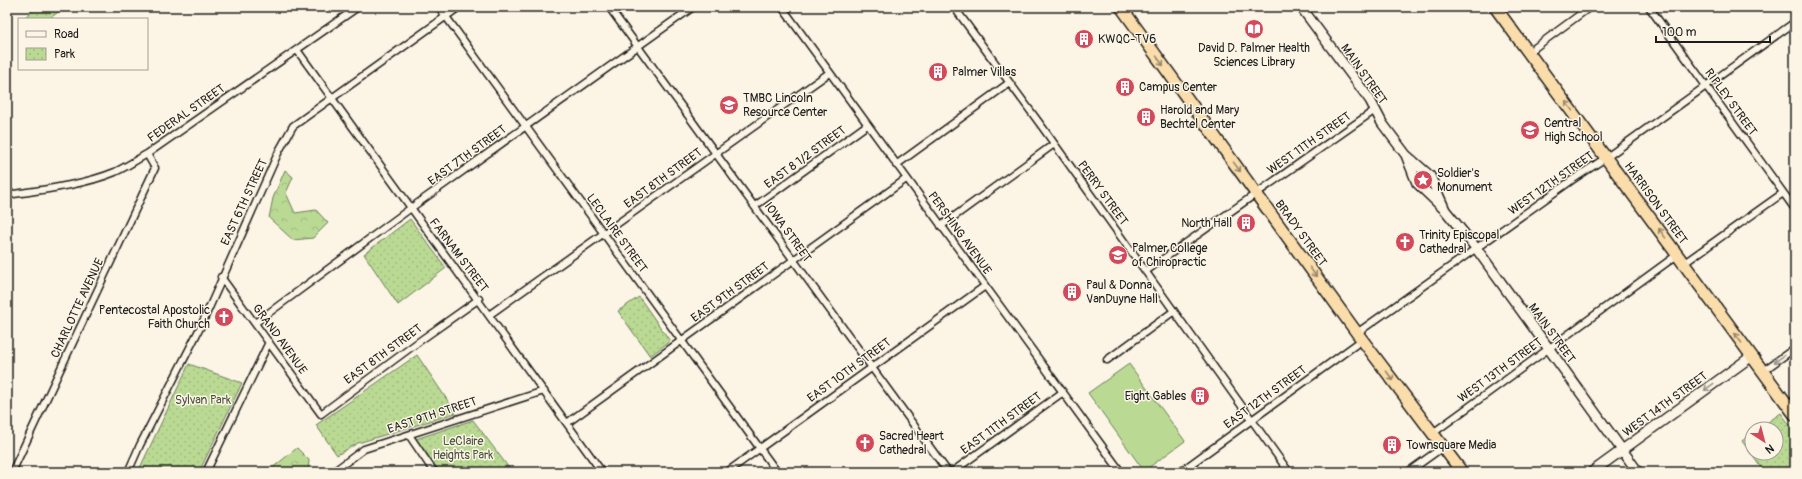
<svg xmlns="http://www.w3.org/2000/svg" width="1802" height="479" viewBox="0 0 1802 479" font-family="Pangolin,sans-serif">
<defs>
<pattern id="forest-crowns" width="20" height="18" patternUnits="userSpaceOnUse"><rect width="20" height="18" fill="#bada94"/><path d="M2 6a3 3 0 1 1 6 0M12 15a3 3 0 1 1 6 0" fill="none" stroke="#9fba7f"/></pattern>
<pattern id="park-dots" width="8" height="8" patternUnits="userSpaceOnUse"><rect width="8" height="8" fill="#bada94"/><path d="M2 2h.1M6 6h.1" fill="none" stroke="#9fba7f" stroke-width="1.8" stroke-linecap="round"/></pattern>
</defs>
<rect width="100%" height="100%" fill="#fcf5e5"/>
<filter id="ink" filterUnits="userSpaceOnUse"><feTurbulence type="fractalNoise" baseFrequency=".025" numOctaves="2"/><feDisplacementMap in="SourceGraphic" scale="8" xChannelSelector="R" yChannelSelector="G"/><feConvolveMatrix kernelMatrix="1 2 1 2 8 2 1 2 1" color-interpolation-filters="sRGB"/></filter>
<g filter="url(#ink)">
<path fill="url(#forest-crowns)" stroke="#6b7b58" d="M285,170L293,177L286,193L295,213L316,210L328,223L313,238L293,240L269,218L273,198Z
M297,448L309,460L308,472H260L271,469Z"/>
<path fill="url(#park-dots)" stroke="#6b7b58" d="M38,7H61L62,9L49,19H28L26,16Z
M410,219L446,268L398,305L364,254Z
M639,297L670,341L650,356L618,311Z
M417,355L456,413L358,443L337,455L316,425Z
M189,364L242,383L199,472H138Z
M1781,413L1795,432V471L1793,472H1764L1742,441L1752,433V453H1776V429H1758Z
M473,420L512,472H440L416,439Z"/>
<path fill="#bada94" stroke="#6b7b58" d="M1129,364L1185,441L1144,471L1088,393Z"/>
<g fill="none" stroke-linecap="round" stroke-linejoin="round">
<defs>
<path id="street" d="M439,7L777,472
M609,7L948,472
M782,7L1121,472
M954,7L1043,128L1289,472
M1649,7L1795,209
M297,50L602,472
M1529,52L1590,7
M896,165L1009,83
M7,195C41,190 84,185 115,172C126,167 136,160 147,154L358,7
M755,206L867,125
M941,226L1054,144
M1683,264L1783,193
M1146,271L1375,110
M221,277L321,414L421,340L479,299
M489,315L829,73
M255,323L411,208L693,7
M1357,333L1572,180L1607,157L1795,22
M1107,360L1174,311
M1763,371L1795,348
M567,423L906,179
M1433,433L1677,255
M409,435L434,472
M12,472L155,168L147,154
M128,472L140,445L201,326L279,151L293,126L459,7
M206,472L269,342
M333,472L364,449L544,391
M727,472L985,286
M952,472L1063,392
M1180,472L1362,340
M1408,472L1443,447"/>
<path id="secondary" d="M1301,7L1370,100L1382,123L1406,155
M1445,210L1430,176L1406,155L1417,183L1445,210L1476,248L1638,472
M1592,472L1752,356"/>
<path id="highway" d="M1121,7L1357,333L1462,472
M1495,7L1795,415"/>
</defs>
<use href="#street" stroke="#1c1c1c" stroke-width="9"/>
<use href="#secondary" stroke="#1c1c1c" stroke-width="12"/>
<use href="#highway" stroke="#1c1c1c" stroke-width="14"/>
<use href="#street" stroke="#fcf5e5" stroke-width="6"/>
<use href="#secondary" stroke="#fcf5e5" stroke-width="9"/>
<use href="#highway" stroke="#faddab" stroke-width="11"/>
</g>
<defs><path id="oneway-shaft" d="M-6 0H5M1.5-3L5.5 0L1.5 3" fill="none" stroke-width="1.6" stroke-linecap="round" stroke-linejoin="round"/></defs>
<g stroke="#96866b">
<use href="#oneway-shaft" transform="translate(1160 61) rotate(54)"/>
<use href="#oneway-shaft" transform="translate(1569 106) rotate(-126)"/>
<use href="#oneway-shaft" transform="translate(1237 167) rotate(54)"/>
<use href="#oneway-shaft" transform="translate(1662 233) rotate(-126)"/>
<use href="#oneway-shaft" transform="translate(1313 272) rotate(54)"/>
<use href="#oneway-shaft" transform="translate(1738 338) rotate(-126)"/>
<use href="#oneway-shaft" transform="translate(1390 376) rotate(53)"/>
</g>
<g stroke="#97938b">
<use href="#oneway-shaft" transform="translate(1779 359) rotate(145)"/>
<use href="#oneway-shaft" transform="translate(1709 387) rotate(144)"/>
</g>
</g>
<defs>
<symbol id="library-disc" viewBox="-11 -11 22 22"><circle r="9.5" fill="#d1495b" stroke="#fcf5e5"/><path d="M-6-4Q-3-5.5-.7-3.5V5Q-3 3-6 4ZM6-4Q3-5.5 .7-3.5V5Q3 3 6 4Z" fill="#fff"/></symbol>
<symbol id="building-disc" viewBox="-11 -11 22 22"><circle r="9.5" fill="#d1495b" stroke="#fcf5e5"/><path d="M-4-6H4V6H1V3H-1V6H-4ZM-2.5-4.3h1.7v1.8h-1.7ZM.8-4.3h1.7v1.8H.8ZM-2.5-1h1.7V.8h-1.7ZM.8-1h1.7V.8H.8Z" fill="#fff"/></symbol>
<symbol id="school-disc" viewBox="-11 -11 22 22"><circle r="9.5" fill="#d1495b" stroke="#fcf5e5"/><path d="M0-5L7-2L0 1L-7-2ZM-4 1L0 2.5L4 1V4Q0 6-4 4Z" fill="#fff"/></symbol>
<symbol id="sight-disc" viewBox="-11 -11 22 22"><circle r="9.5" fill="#d1495b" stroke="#fcf5e5"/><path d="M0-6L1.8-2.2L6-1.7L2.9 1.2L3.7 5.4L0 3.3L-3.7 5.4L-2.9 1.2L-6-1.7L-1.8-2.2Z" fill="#fff"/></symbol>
<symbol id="church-disc" viewBox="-11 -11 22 22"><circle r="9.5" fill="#d1495b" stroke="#fcf5e5"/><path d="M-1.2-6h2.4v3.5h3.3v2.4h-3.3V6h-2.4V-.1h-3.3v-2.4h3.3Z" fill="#fff"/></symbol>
<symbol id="university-disc" viewBox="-11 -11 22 22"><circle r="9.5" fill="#d1495b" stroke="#fcf5e5"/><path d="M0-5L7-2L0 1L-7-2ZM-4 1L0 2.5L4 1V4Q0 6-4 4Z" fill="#fff"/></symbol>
</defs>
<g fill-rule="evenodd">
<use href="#library-disc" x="1243" y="18" width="22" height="22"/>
<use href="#building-disc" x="1073" y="28" width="22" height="22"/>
<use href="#building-disc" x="927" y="61" width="22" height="22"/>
<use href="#building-disc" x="1114" y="76" width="22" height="22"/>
<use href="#school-disc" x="718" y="94" width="22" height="22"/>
<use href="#building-disc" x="1135" y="106" width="22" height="22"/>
<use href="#school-disc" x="1519" y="119" width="22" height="22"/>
<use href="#sight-disc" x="1412" y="169" width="22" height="22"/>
<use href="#building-disc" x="1235" y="212" width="22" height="22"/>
<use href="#church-disc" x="1394" y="231" width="22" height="22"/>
<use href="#university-disc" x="1107" y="244" width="22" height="22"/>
<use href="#building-disc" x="1061" y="281" width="22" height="22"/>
<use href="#church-disc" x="213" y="306" width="22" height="22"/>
<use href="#building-disc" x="1189" y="385" width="22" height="22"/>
<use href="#church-disc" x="854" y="432" width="22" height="22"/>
<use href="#building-disc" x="1381" y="434" width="22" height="22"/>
</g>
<g text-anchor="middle" stroke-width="3" stroke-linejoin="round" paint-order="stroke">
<g font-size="12" fill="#1c1c1c" stroke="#fcf5e5" text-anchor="start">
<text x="1098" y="43">KWQC-TV6</text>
<text x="1254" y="52" text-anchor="middle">David D. Palmer Health<tspan x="1254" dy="14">Sciences Library</tspan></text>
<text x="952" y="76">Palmer Villas</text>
<text x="1139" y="91">Campus Center</text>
<text x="743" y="102">TMBC Lincoln<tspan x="743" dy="14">Resource Center</tspan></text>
<text x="1160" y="114">Harold and Mary<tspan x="1160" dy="14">Bechtel Center</tspan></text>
<text x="1544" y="127">Central<tspan x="1544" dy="14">High School</tspan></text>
<text x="1437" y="177">Soldier's<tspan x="1437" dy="14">Monument</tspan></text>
<text x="1232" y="227" text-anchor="end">North Hall</text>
<text x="1419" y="239">Trinity Episcopal<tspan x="1419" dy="14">Cathedral</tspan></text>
<text x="1132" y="252">Palmer College<tspan x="1132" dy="14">of Chiropractic</tspan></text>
<text x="1086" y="289">Paul &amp; Donna<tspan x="1086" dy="14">VanDuyne Hall</tspan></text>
<text x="210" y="314" text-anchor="end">Pentecostal Apostolic<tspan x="210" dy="14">Faith Church</tspan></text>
<text x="1186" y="400" text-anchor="end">Eight Gables</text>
<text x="879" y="440">Sacred Heart<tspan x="879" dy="14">Cathedral</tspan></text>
<text x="1406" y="449">Townsquare Media</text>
</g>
<g font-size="12" fill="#1c1c1c" stroke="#fcf5e5">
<text transform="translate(1364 74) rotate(55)" y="4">MAIN STREET</text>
<text transform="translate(1731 102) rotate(54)" y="4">RIPLEY STREET</text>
<text transform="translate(186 113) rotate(-35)" y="4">FEDERAL STREET</text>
<text transform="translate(1309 143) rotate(-35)" y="4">WEST 11TH STREET</text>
<text transform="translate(467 155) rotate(-36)" y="4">EAST 7TH STREET</text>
<text transform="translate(805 157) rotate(-36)" y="4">EAST 8 1/2 STREET</text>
<text transform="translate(663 178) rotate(-36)" y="4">EAST 8TH STREET</text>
<text transform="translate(1551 183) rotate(-35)" y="4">WEST 12TH STREET</text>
<text transform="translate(1103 193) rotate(54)" y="4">PERRY STREET</text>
<text transform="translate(244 202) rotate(-65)" y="4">EAST 6TH STREET</text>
<text transform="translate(1656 203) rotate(54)" y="4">HARRISON STREET</text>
<text transform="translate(788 232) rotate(54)" y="4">IOWA STREET</text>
<text transform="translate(617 233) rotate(54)" y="4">LECLAIRE STREET</text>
<text transform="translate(960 233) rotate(54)" y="4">PERSHING AVENUE</text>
<text transform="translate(1301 233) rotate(54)" y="4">BRADY STREET</text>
<text transform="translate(459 255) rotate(53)" y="4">FARNAM STREET</text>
<text transform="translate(730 292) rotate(-36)" y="4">EAST 9TH STREET</text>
<text transform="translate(77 308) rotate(-65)" y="4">CHARLOTTE AVENUE</text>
<text transform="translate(1552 333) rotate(54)" y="4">MAIN STREET</text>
<text transform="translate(280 339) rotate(54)" y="4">GRAND AVENUE</text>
<text transform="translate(383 354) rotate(-36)" y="4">EAST 8TH STREET</text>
<text transform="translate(849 370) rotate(-36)" y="4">EAST 10TH STREET</text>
<text transform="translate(1500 370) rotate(-36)" y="4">WEST 13TH STREET</text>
<text transform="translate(1265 397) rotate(-36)" y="4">EAST 12TH STREET</text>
<text transform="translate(1665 404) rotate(-36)" y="4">WEST 14TH STREET</text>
<text transform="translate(432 415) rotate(-18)" y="4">EAST 9TH STREET</text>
<text transform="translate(1001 423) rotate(-36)" y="4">EAST 11TH STREET</text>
</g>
<g font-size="12" fill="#4b5540" stroke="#fcf5e5">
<text x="203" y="404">Sylvan Park</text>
<text x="463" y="445">LeClaire<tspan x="463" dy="14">Heights Park</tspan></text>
</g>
</g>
<rect width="1802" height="479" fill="none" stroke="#fcf5e5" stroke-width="24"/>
<rect x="12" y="12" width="1778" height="455" fill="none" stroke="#1c1c1c" stroke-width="1.5" filter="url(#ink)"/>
<rect x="18" y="18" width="130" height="52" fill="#fcf5e5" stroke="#a29e95"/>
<rect x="26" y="31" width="20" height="6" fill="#fcf5e5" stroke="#a29e95"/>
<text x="54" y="38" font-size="12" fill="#1c1c1c">Road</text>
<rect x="26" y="48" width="20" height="12" fill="url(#park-dots)" stroke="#a29e95"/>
<text x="54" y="58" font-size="12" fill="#1c1c1c">Park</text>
<g transform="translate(1764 441) rotate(144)"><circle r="19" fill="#fcf5e5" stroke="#a29e95"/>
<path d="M0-3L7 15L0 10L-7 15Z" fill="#d1495b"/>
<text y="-6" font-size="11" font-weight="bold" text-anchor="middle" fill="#1c1c1c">N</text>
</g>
<path d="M1656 36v6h114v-6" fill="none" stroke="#1c1c1c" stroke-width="2"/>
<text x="1662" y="36" font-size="12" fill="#1c1c1c" stroke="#fcf5e5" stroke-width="3" paint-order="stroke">100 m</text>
</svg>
